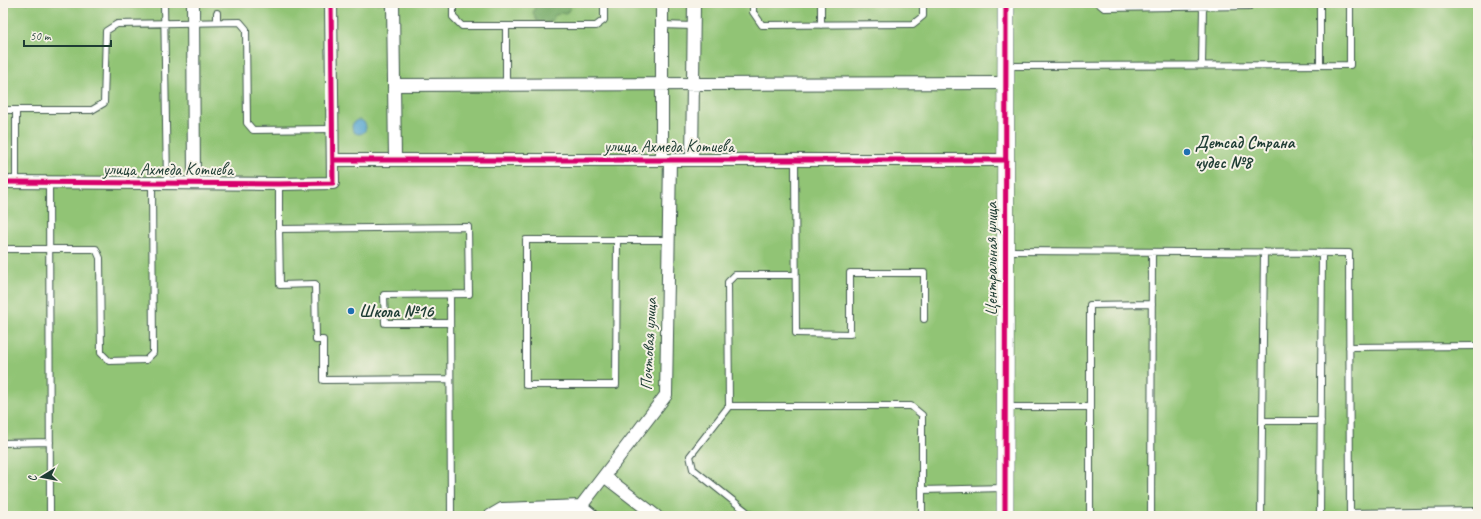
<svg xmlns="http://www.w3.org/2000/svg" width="1481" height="519" viewBox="0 0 1481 519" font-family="Caveat,sans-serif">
<rect width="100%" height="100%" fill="#f7f3e8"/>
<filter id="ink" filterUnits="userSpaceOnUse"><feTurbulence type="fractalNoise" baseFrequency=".025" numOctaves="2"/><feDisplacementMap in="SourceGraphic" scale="8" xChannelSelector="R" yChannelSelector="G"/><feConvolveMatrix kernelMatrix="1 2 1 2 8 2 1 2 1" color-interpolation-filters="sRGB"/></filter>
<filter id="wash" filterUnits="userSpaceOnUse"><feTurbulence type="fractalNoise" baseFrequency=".012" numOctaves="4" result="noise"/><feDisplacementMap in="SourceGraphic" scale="16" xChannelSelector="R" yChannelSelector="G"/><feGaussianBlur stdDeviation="0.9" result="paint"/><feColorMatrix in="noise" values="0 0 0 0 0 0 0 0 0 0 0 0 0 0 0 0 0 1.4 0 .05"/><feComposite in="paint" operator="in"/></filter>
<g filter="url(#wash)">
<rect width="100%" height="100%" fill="#f4e9d4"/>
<path fill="#91c475" stroke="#588054" d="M3,3H1478V516H3Z"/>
<path fill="#74aa66" stroke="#4a744d" d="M540,3H569L570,8L566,14L561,13L555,15L552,21L542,23L537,21L533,13L536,5Z"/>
<path fill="#55a4cf" stroke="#3a7082" d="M352 127a7 7 0 1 1 14 0a7 7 0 1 1-14 0Z"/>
</g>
<g filter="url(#ink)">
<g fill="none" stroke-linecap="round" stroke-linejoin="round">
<defs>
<path id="lane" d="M164,3L167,183
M453,3V17L462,26H596L604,20V3
M753,3V12L762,25L913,24L923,16V3
M821,3V25
M1098,3L1104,8L1250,6L1253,3
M217,22V13
M662,25L693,26
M506,26V85
M1202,65L1203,7
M1320,65V3
M1007,66L1350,65V3
M3,110H92L104,103L106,31L117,24L240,22L246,29L247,123L253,130L332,129
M16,110V182
M795,160L796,333L850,334V273H924V319
M49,182L50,516
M279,184V229
M617,240L616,385H526V240H669
M3,249H96L100,258L101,353L109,361L146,360L153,353L152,183
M1007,251L1349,253L1350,516
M450,295L451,516
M450,323H385L384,295L469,294L468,227L279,229L280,285L315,284L316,340H323V380L450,379
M1349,347L1478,346
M729,406H911L922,415V516
M1007,407H1090
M1262,421H1321
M3,443L50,442
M922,490L1004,488
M1350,513L1478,511
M752,516L693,469L690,456L729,406L728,282L735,275H795
M1090,516V305L1152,304
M1151,516L1152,252
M1261,516L1264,252
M1320,516L1322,253"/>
<path id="street" d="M193,3L194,183
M393,3L395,160
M394,85L1006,83
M333,160H1006
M662,160V3
M692,160L694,3
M3,182L279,184L333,183L331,3
M604,476L656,516
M581,506L593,516
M490,516L502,509L581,506L666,395L670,160"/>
<path id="secondary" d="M1005,516L1006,3"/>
</defs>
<use href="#lane" stroke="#3f574c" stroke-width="8"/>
<use href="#street" stroke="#3f574c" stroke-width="14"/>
<use href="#secondary" stroke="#3f574c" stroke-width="18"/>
<use href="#lane" stroke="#fff" stroke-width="6"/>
<use href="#street" stroke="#fff" stroke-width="12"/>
<use href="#secondary" stroke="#fff" stroke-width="17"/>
<defs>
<path id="cycleway" d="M333,160H1006
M3,182L279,184L333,183L331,3
M1005,516L1006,3"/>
</defs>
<use href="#cycleway" stroke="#f7f3e8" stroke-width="8"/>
<use href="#cycleway" stroke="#d6006c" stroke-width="5"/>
</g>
</g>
<g fill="#1f6fb2" stroke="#f7f3e8" stroke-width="1.5">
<circle cx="1187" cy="152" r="4"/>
<circle cx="351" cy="311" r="4"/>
</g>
<g text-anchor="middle" stroke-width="4" stroke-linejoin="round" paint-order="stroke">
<g font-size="17" font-weight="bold" fill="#1f3d34" stroke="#f7f3e8" text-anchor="start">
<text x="1195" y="148">Детсад Страна<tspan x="1195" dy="20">чудес №8</tspan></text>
<text x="359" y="317">Школа №16</text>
</g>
<g font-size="17" fill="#1f3d34" stroke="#f7f3e8">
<text x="669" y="152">улица Ахмеда Котиева</text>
<text x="168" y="175">улица Ахмеда Котиева</text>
<text transform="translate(991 259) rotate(-90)" y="6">Центральная улица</text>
<text transform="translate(648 344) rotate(-87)" y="6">Почтовая улица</text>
</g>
</g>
<rect width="1481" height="519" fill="none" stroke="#f7f3e8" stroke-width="16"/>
<g transform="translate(42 477) rotate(259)" stroke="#f7f3e8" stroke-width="3" paint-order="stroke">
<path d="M0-3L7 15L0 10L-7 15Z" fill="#1f3d34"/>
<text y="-6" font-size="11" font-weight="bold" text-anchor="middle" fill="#1f3d34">С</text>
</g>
<path d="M24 40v6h87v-6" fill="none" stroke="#1f3d34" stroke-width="2"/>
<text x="30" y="40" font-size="12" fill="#1f3d34" stroke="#f7f3e8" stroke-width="3" paint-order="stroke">50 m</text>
</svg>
